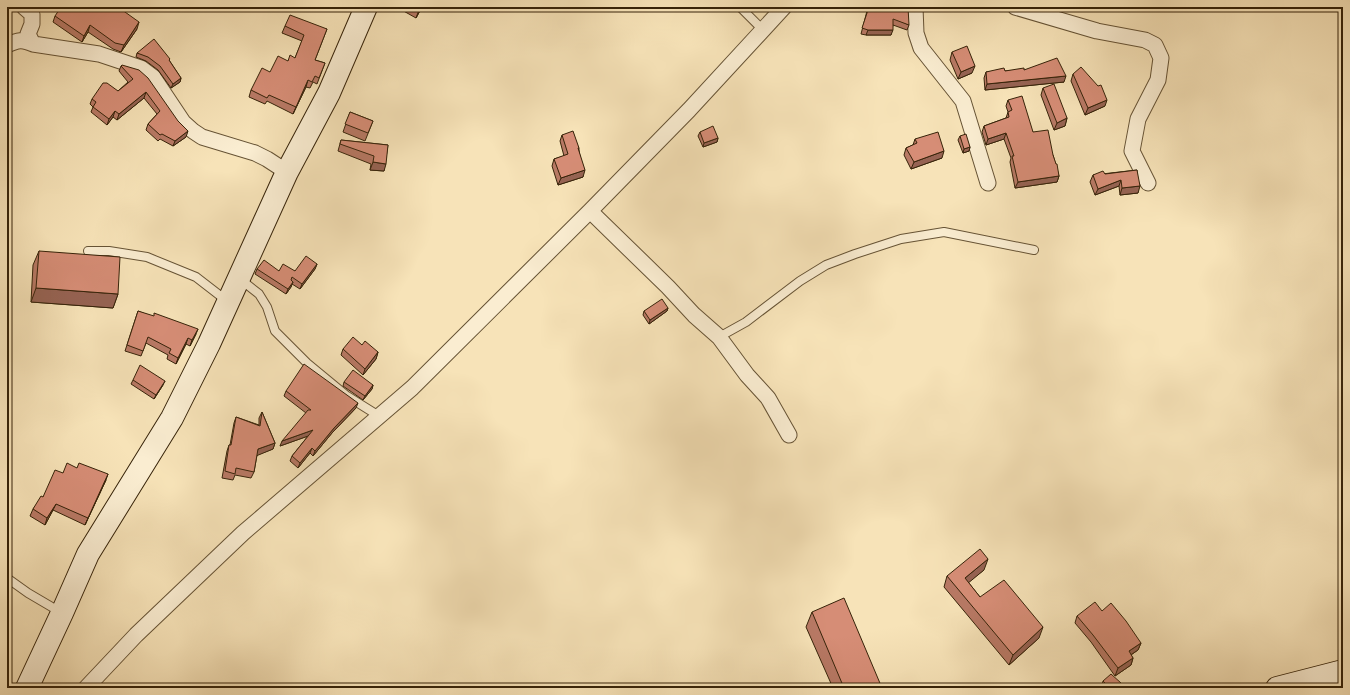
<svg xmlns="http://www.w3.org/2000/svg" width="1350" height="695" viewBox="0 0 1350 695" font-family="'IM FELL French Canon',serif">
<rect width="100%" height="100%" fill="#f7e3b8"/>
<filter id="stains"><feTurbulence type="fractalNoise" baseFrequency=".005" numOctaves="4"/><feColorMatrix values="0 0 0 0 .2 0 0 0 0 .09 0 0 0 0 .02 0 0 0 .5 -.17"/></filter>
<radialGradient id="worn" r=".72"><stop offset=".6" stop-color="#630" stop-opacity="0"/><stop offset="1" stop-color="#630" stop-opacity=".3"/></radialGradient>
<g fill="none" stroke-linecap="round" stroke-linejoin="round">
<defs>
<path id="lane" d="M740,7L762,29
M88,251H109L147,257L196,277L227,301
M240,279L259,294L267,307L275,331L307,363L347,396L379,416
M719,337L746,322L800,281L826,265L855,254L901,239L944,232L1034,250
M7,578L28,593L62,613"/>
<path id="street" d="M24,7L32,14V24L28,34L33,44
M915,7L916,33L921,48L963,101L988,183
M1015,7L1097,31L1145,40L1155,45L1161,58L1158,80L1138,119L1132,151L1148,183
M7,45C18,40 22,39 33,44L99,54L141,68L153,77L183,122L193,131L202,137L255,153L267,159L287,172
M590,211L668,287L694,315L719,337L747,375L768,398L789,435
M86,688L136,635L243,533L412,388L590,211L689,110L784,7"/>
<path id="secondary" d="M27,688L62,613L88,554L172,418L209,344L287,172L329,93L366,7
M1277,688L1343,671"/>
</defs>
<use href="#lane" stroke="#665335" stroke-width="10"/>
<use href="#street" stroke="#665335" stroke-width="17"/>
<use href="#secondary" stroke="#362309" stroke-width="24"/>
<use href="#lane" stroke="#faedd1" stroke-width="8"/>
<use href="#street" stroke="#faedd1" stroke-width="15"/>
<use href="#secondary" stroke="#faedd1" stroke-width="22"/>
</g>
<path fill="#b87965" stroke="#362309" d="M401,7H422L416,18L400,9Z
M868,7L909,25L907,30L893,25L891,35H866L861,34Z
M1050,7H1064L1062,11L1050,8Z
M55,16L137,29L121,52L113,49L88,32L82,42L53,22Z
M285,26L327,29L315,60L325,63L317,84L313,82L310,88L306,87L293,114L267,101L265,104L249,97L251,90L288,61L295,58L302,41L282,33Z
M952,52L972,73L958,79L950,60Z
M137,53L170,59L169,60L181,78L180,82L171,88L158,70L146,61L136,57Z
M122,65L186,137L173,146L160,139L158,141L146,130L148,124L157,114L144,98L117,120L113,117L107,125L91,112L93,107L90,104L92,99L118,91L128,82L119,71L121,66Z
M1024,70L1064,82L985,90L984,78L986,72Z
M1073,74L1105,106L1085,115L1071,81Z
M1043,88L1067,118L1065,126L1054,130L1041,95Z
M1008,100L1033,132L1053,155L1059,176L1057,182L1015,188L1010,162L1011,158L1004,139L986,145L982,132L984,126L1006,118L1008,112L1006,106Z
M350,112L373,121L365,141L343,132Z
M700,132L718,138L717,142L703,147L698,136Z
M562,135L579,148V150L583,177L558,185L552,166L554,159L564,156L560,141Z
M960,136L970,147L969,151L963,153L958,140Z
M915,139L942,158L911,169L904,155L906,148L913,145Z
M341,140L388,145L384,171L370,170L371,164L338,151Z
M1137,170L1138,193L1120,195L1119,186L1095,195L1090,182L1093,175Z
M39,251L118,294L113,308L31,302L33,265Z
M317,264L315,269L300,289L292,284L291,287L286,294L255,274L257,269L279,271H295Z
M668,308L667,311L649,324L643,315L644,311Z
M138,311L196,334L190,346L186,344L176,364L167,359L168,355L146,343L141,356L125,351Z
M362,345L378,352L376,359L363,375L341,355L343,349Z
M133,380L163,385L154,399L131,384Z
M344,382L373,385L372,389L363,400L343,386Z
M286,391L356,408L332,433L313,456L310,453L298,468L290,461L292,456L308,436L280,446L306,413L284,396Z
M262,412L275,443L273,449L257,455L254,472L251,478L235,475L233,480L222,478L227,451L229,445H230L234,423L236,417L259,425V418Z
M63,473L106,480L85,525L53,510L45,525L30,516L33,509Z
M984,570L968,582L980,597L1039,638L1009,665L944,587L947,576Z
M1102,611L1141,643L1138,650L1131,655L1133,658L1131,665L1115,676L1091,642L1075,623L1077,616Z
M812,612L882,688H833L806,627Z
M1103,681L1119,687L1118,688H1105L1102,685Z"/>
<path fill="#966353" stroke="#362309" d="M421,7H422L416,18L419,10Z
M139,22L137,29L121,52L124,45Z
M90,25L88,32L82,42L84,36Z
M868,30H893L891,35H866Z
M975,66L972,73L958,79L961,72Z
M1066,76L1064,82L985,90L987,84Z
M181,78L180,82L171,88L173,84Z
M308,80L306,87L293,114L296,107Z
M146,92L144,98L117,120L119,114Z
M1107,100L1105,106L1085,115L1088,108Z
M115,111L113,117L107,125L109,119Z
M1067,118L1065,126L1054,130L1057,123Z
M188,131L186,137L173,146L175,141Z
M1006,133L1004,139L986,145L988,139Z
M718,138L717,142L703,147L704,143Z
M970,147L969,151L963,153L964,149Z
M944,151L942,158L911,169L914,162Z
M373,162L386,164L384,171L370,170Z
M585,170L583,177L558,185L561,178Z
M1059,176L1057,182L1015,188L1018,182Z
M1121,180L1119,186L1095,195L1098,189Z
M1140,186L1138,193L1120,195L1122,188Z
M317,264L315,269L300,289L302,284Z
M293,282L291,287L286,294L288,289Z
M36,288L118,294L113,308L31,302Z
M668,308L667,311L649,324L650,320Z
M198,329L196,334L190,346L192,340Z
M188,338L186,344L176,364L178,358Z
M378,352L376,359L363,375L365,369Z
M165,381L163,385L154,399L156,395Z
M373,385L372,389L363,400L365,396Z
M358,403L356,408L332,433L313,456L315,451L334,428Z
M313,430L311,435L280,446L282,441Z
M275,443L273,449L256,456L258,449Z
M312,448L310,453L298,468L300,463Z
M108,474L106,480L85,525L88,518Z
M56,504L53,510L45,525L47,518Z
M988,559L984,570L961,589L965,578Z
M1043,627L1039,638L1009,665L1013,655Z
M1141,643L1138,650L1126,658L1129,651Z
M1133,658L1131,665L1115,676L1118,668Z"/>
<path fill="#d68d76" stroke="#362309" d="M61,7H111L113,9L114,7H118L139,22L124,45L115,43L90,25L84,36L55,16Z
M413,7H421L419,10Z
M869,7H908L909,25L893,19V30H868L862,28Z
M290,15L327,29L315,60L325,63L319,78L315,76L312,82L308,80L296,107L269,95L267,98L251,90L262,68L270,72L278,56L288,61L290,55L295,58L304,35L285,26Z
M154,39L170,59L169,60L181,78L173,84L160,66L148,57L137,53Z
M967,46L975,66L961,72L952,52Z
M1057,58L1066,76L987,84L986,72L1004,68L1005,71L1024,68V70Z
M122,65L139,70L148,78L178,121L188,131L175,141L162,134L160,135L148,124L160,111L146,92L119,114L115,111L109,119L93,107L96,102L92,99L103,83H107L118,91L133,79L121,66Z
M1081,67L1098,86L1101,85L1107,100L1088,108L1073,74Z
M1054,84L1067,118L1057,123L1043,88Z
M1022,96L1033,132L1048,130L1053,155L1056,164H1057L1059,176L1018,182L1012,156H1014L1006,133L988,139L984,126L1009,117L1008,112L1012,110L1008,100Z
M350,112L373,121L368,133L345,124Z
M713,126L718,138L704,143L700,132Z
M573,131L579,148H578L585,170L561,178L554,159L568,154L562,135Z
M938,132L944,151L914,162L906,148L917,143L915,139Z
M966,134L970,147L964,149L960,136Z
M341,140L388,145L386,164L373,162L374,156L340,144Z
M1137,170L1140,186L1122,188L1121,180L1098,189L1093,175L1103,171L1105,174Z
M39,251L120,257L118,294L36,288Z
M306,256L317,264L302,284L292,277L291,280L293,282L288,289L257,269L264,260L279,271L283,264L295,271Z
M662,299L668,308L650,320L644,311Z
M138,311L154,316V313L198,329L192,340L188,338L178,358L169,353L171,349L148,337L143,351L127,345Z
M353,337L362,345L365,341L378,352L365,369L343,349Z
M304,364L358,403L334,428L315,451L312,448L300,463L292,456L313,430L282,441L308,410H311L286,391Z
M140,365L165,381L156,395L133,380Z
M353,370L373,385L365,396L344,382Z
M262,412L275,443L258,449L254,472L236,468L235,474L225,471L229,445H231L236,417L260,426Z
M67,463L77,468L79,463L108,474L88,518L56,504L47,518L33,509L41,496L43,497L55,470L63,473Z
M980,549L988,559L965,578L980,597L1004,580L1043,627L1013,655L947,576Z
M844,598L882,688H844L812,612Z
M1095,602L1102,611L1111,603L1126,621L1141,643L1129,651L1133,658L1118,668L1093,635L1077,616Z
M1111,674L1121,683L1116,688H1110L1103,681Z"/>
<rect width="1350" height="695" fill="none" stroke="#f7e3b8" stroke-width="24"/>
<rect x="8" y="8" width="1334" height="679" fill="none" stroke="#362309" stroke-width="2"/>
<rect x="12" y="12" width="1326" height="671" fill="none" stroke="#362309"/>
<rect width="100%" height="100%" filter="url(#stains)"/>
<rect width="100%" height="100%" fill="url(#worn)"/>
</svg>
